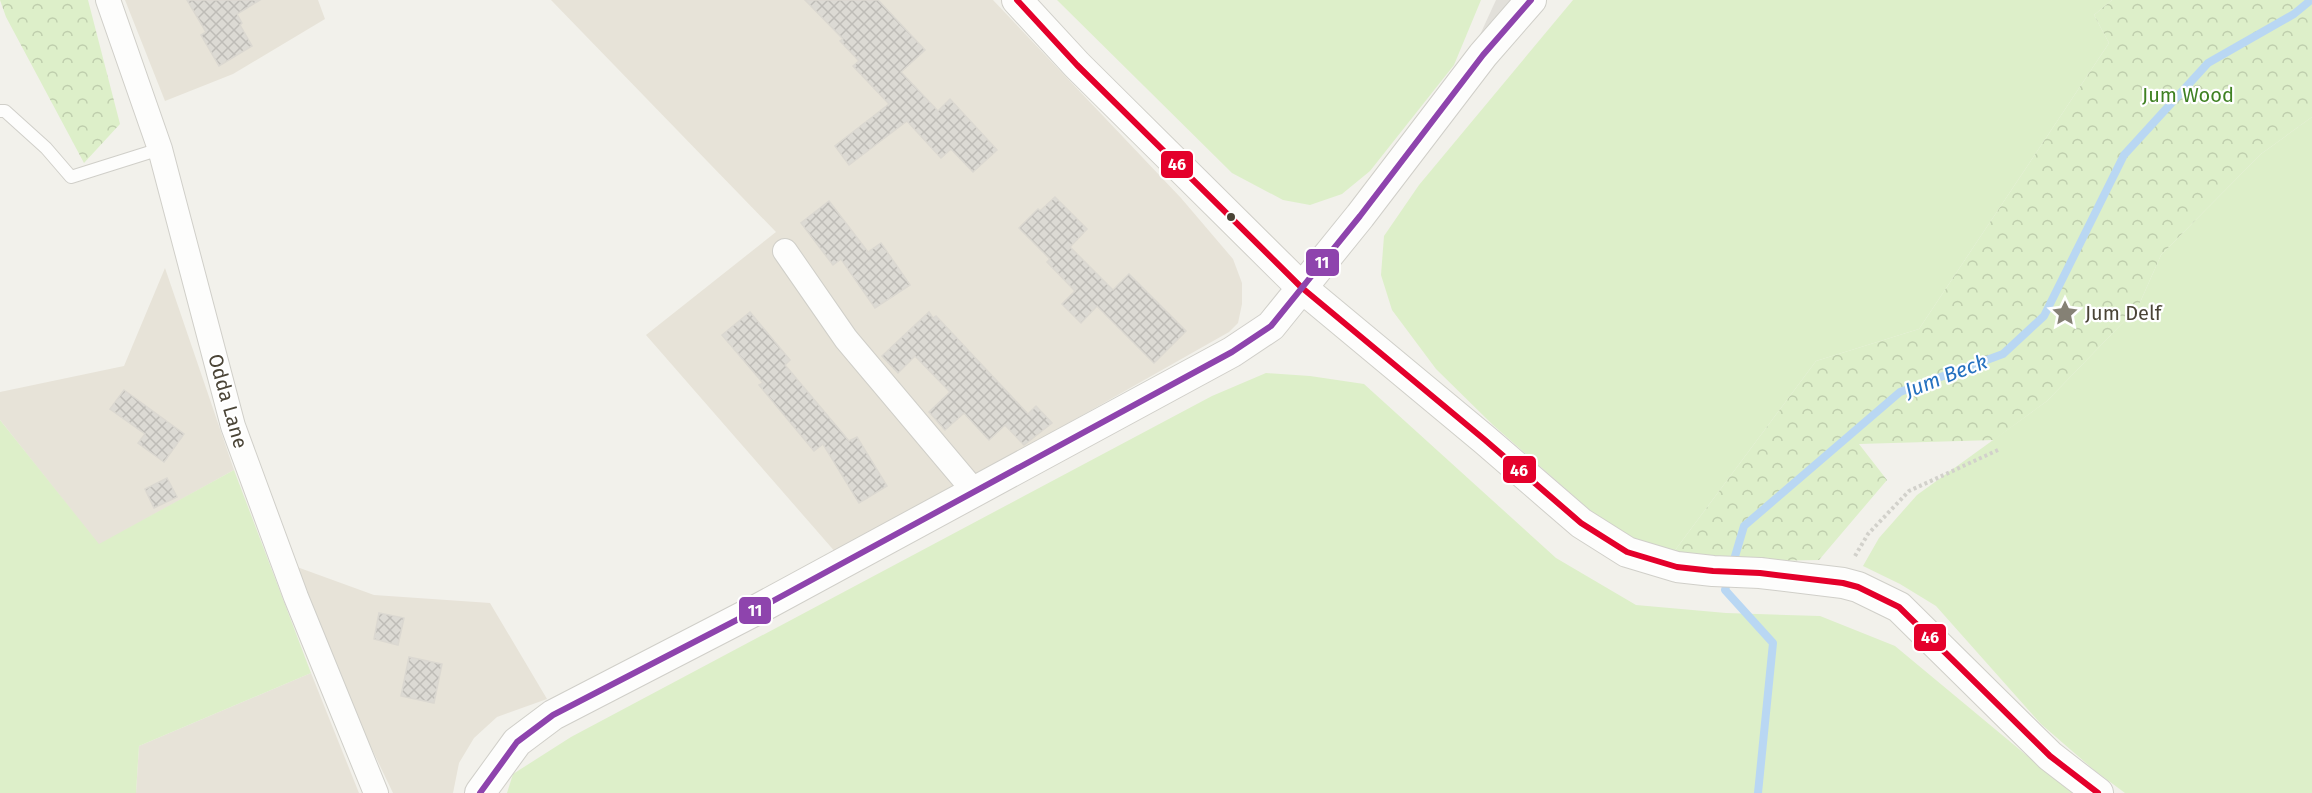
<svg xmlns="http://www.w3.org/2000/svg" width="2312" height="793" viewBox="0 0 2312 793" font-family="'Fira Sans',sans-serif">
<defs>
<pattern id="forest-crowns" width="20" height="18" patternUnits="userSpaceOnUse" patternTransform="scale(1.5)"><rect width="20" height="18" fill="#ddefc9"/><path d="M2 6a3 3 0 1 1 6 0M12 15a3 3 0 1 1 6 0" fill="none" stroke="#bfcead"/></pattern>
<pattern id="building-cross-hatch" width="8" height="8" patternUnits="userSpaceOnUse" patternTransform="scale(1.5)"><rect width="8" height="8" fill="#dcdad4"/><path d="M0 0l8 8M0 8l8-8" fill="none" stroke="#bebcb7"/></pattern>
</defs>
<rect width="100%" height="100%" fill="#f2f1eb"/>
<path fill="#e7e3d8" d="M125,0H318L325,19L233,74L165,101Z
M551,0H993L1181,198L1233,259L1242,283V304L1238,323L1229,332L837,554L646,335L776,232Z
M165,268L234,470L99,545L0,420V392L124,366Z
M297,567L374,595L490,603L547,699L497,717L474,738L459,763L453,793H393L356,716Z
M311,673L359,793H136L139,746Z"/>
<path fill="#ddefc9" d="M1057,0H1481L1454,65L1370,171L1342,194L1310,205L1283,200L1232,173Z
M1573,0H2112L2094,15L2109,43L1919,329L1816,361L1673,553L1631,541L1591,511L1493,425L1436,369L1392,310L1381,275L1384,236L1419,185Z
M2312,117V793H2125L2094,770L2041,724L1936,606L1900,584L1863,566L1879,538L1917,495L2047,401L2138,307L2161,255L2261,154Z
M1266,373L1310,376L1364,384L1556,558L1636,605L1726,613L1820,616L1895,646L2072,793H507L513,774L571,737L1212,396Z
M0,420L99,544L234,470L311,673L139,746L136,793H0Z"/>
<path fill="url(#forest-crowns)" d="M0,0H88L120,124L84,163L6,17Z
M2112,0H2312V117L2261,154L2161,255L2138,307L2047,401L1994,440L1859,444L1887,480L1819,560L1720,562L1673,553L1816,361L1919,329L2109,43L2094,15Z"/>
<path fill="#e2e0da" d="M1496,0H1517L1473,50Z"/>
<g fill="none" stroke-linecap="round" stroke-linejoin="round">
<path stroke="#b9d7f3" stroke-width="8" d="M1758,793L1773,643L1725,590L1744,526L1900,392L2003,354L2044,316L2124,155L2208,63L2294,14L2311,0"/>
</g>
<path fill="url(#building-cross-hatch)" stroke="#dbd8d1" stroke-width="1.5" d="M187,0H260L237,14L242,23L240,25L252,46L219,66L201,35L206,32Z
M805,0H878L925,50L901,72L938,111L950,99L997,150L973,172L951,149L941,158L907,121L849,165L835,146L889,104L853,66L859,61L840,41L843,39Z
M1055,197L1087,229L1070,247L1113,290L1129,274L1186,331L1154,363L1097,306L1081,323L1062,304L1075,291L1047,262L1050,259L1019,228L1038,209L1040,211Z
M829,201L868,252L881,243L910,285L875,308L841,259L833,265L801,223Z
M750,312L790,360L785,365L849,441L857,437L887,486L859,503L823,444L814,451L759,385L763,383L722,335Z
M929,312L933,318L936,316L1028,414L1036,406L1052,423L1024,445L1005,425L989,440L964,413L945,430L929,412L950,392L915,356L898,373L882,356Z
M124,390L184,434L164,462L138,443L145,434L110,409Z
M167,478L177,497L154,508L145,489Z
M379,613L404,618L398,645L374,639Z
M409,657L442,664L434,703L401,696Z"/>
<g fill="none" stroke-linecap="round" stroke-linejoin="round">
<defs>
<path id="service" d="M0,111H5L46,148L71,177L160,149"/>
<path id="minor" d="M108,0L160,149L233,426L296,597L376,793
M785,251L846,339L975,492"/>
<path id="tertiary" d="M1017,0L1077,65L1301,287L1485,440L1581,523L1627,552L1677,567L1713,571L1760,573L1843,583L1858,587L1899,607L2050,756L2098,793
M480,793L517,742L553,715L758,609L1232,352L1271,326L1360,216L1483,55L1531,0"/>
</defs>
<use href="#service" stroke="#d0cfc9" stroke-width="14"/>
<use href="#minor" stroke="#d0cfc9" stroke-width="26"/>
<use href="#tertiary" stroke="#d0cfc9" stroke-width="32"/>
<path stroke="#d2d1cb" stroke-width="4" stroke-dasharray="3 3" stroke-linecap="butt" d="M1855,556L1868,534L1909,491L1998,450"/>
<use href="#service" stroke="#fdfdfc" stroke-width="12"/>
<use href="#minor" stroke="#fdfdfc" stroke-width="24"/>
<use href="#tertiary" stroke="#fdfdfc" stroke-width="30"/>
<defs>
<path id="bus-1" d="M1017,0L1077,65L1301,287L1485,440L1581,523L1627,552L1677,567L1713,571L1760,573L1843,583L1858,587L1899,607L2050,756L2098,793"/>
<path id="bus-2" d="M480,793L517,742L553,715L758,609L1232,352L1271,326L1360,216L1483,55L1531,0"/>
</defs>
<use href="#bus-1" stroke="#fff" stroke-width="10"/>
<use href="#bus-2" stroke="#fff" stroke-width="10"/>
<use href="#bus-1" stroke="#e4002b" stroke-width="6"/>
<use href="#bus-2" stroke="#8e44ad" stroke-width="6"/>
</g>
<defs>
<symbol id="sight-bare" viewBox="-9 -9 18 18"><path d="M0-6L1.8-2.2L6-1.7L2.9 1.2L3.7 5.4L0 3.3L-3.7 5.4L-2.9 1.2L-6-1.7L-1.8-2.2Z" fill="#858175" stroke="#fff" stroke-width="2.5" paint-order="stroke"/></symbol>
</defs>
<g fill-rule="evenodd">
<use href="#sight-bare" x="2046" y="294" width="38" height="38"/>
</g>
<circle fill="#4a4436" stroke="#fff" stroke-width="2" cx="1231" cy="217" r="5"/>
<g text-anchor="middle" stroke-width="4.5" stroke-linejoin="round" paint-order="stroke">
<g font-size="20" fill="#3f8123" stroke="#fff">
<text x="2188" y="102">Jum Wood</text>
</g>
<g font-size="20" fill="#4a4436" stroke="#fff" text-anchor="start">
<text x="2085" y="320">Jum Delf</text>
</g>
<g font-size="20" fill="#4a4436" stroke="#fff">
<text transform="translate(228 401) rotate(74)" y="7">Odda Lane</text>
</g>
<g font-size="21" font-style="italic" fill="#2571c0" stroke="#fff">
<text transform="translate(1946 376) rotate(-21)" y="7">Jum Beck</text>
</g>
</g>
<g stroke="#fff" stroke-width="2">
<rect x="1160" y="150" width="34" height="29" rx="6" fill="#e4002b"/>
<rect x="1305" y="248" width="35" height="29" rx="6" fill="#8e44ad"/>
<rect x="1502" y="455" width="35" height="29" rx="6" fill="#e4002b"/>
<rect x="738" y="596" width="34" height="29" rx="6" fill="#8e44ad"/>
<rect x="1913" y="623" width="34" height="29" rx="6" fill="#e4002b"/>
</g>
<g font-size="16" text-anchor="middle" font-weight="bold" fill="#fff">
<text x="1177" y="170">46</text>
<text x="1322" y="268">11</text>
<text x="1519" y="476">46</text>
<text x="755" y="616">11</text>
<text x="1930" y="643">46</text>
</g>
</svg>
